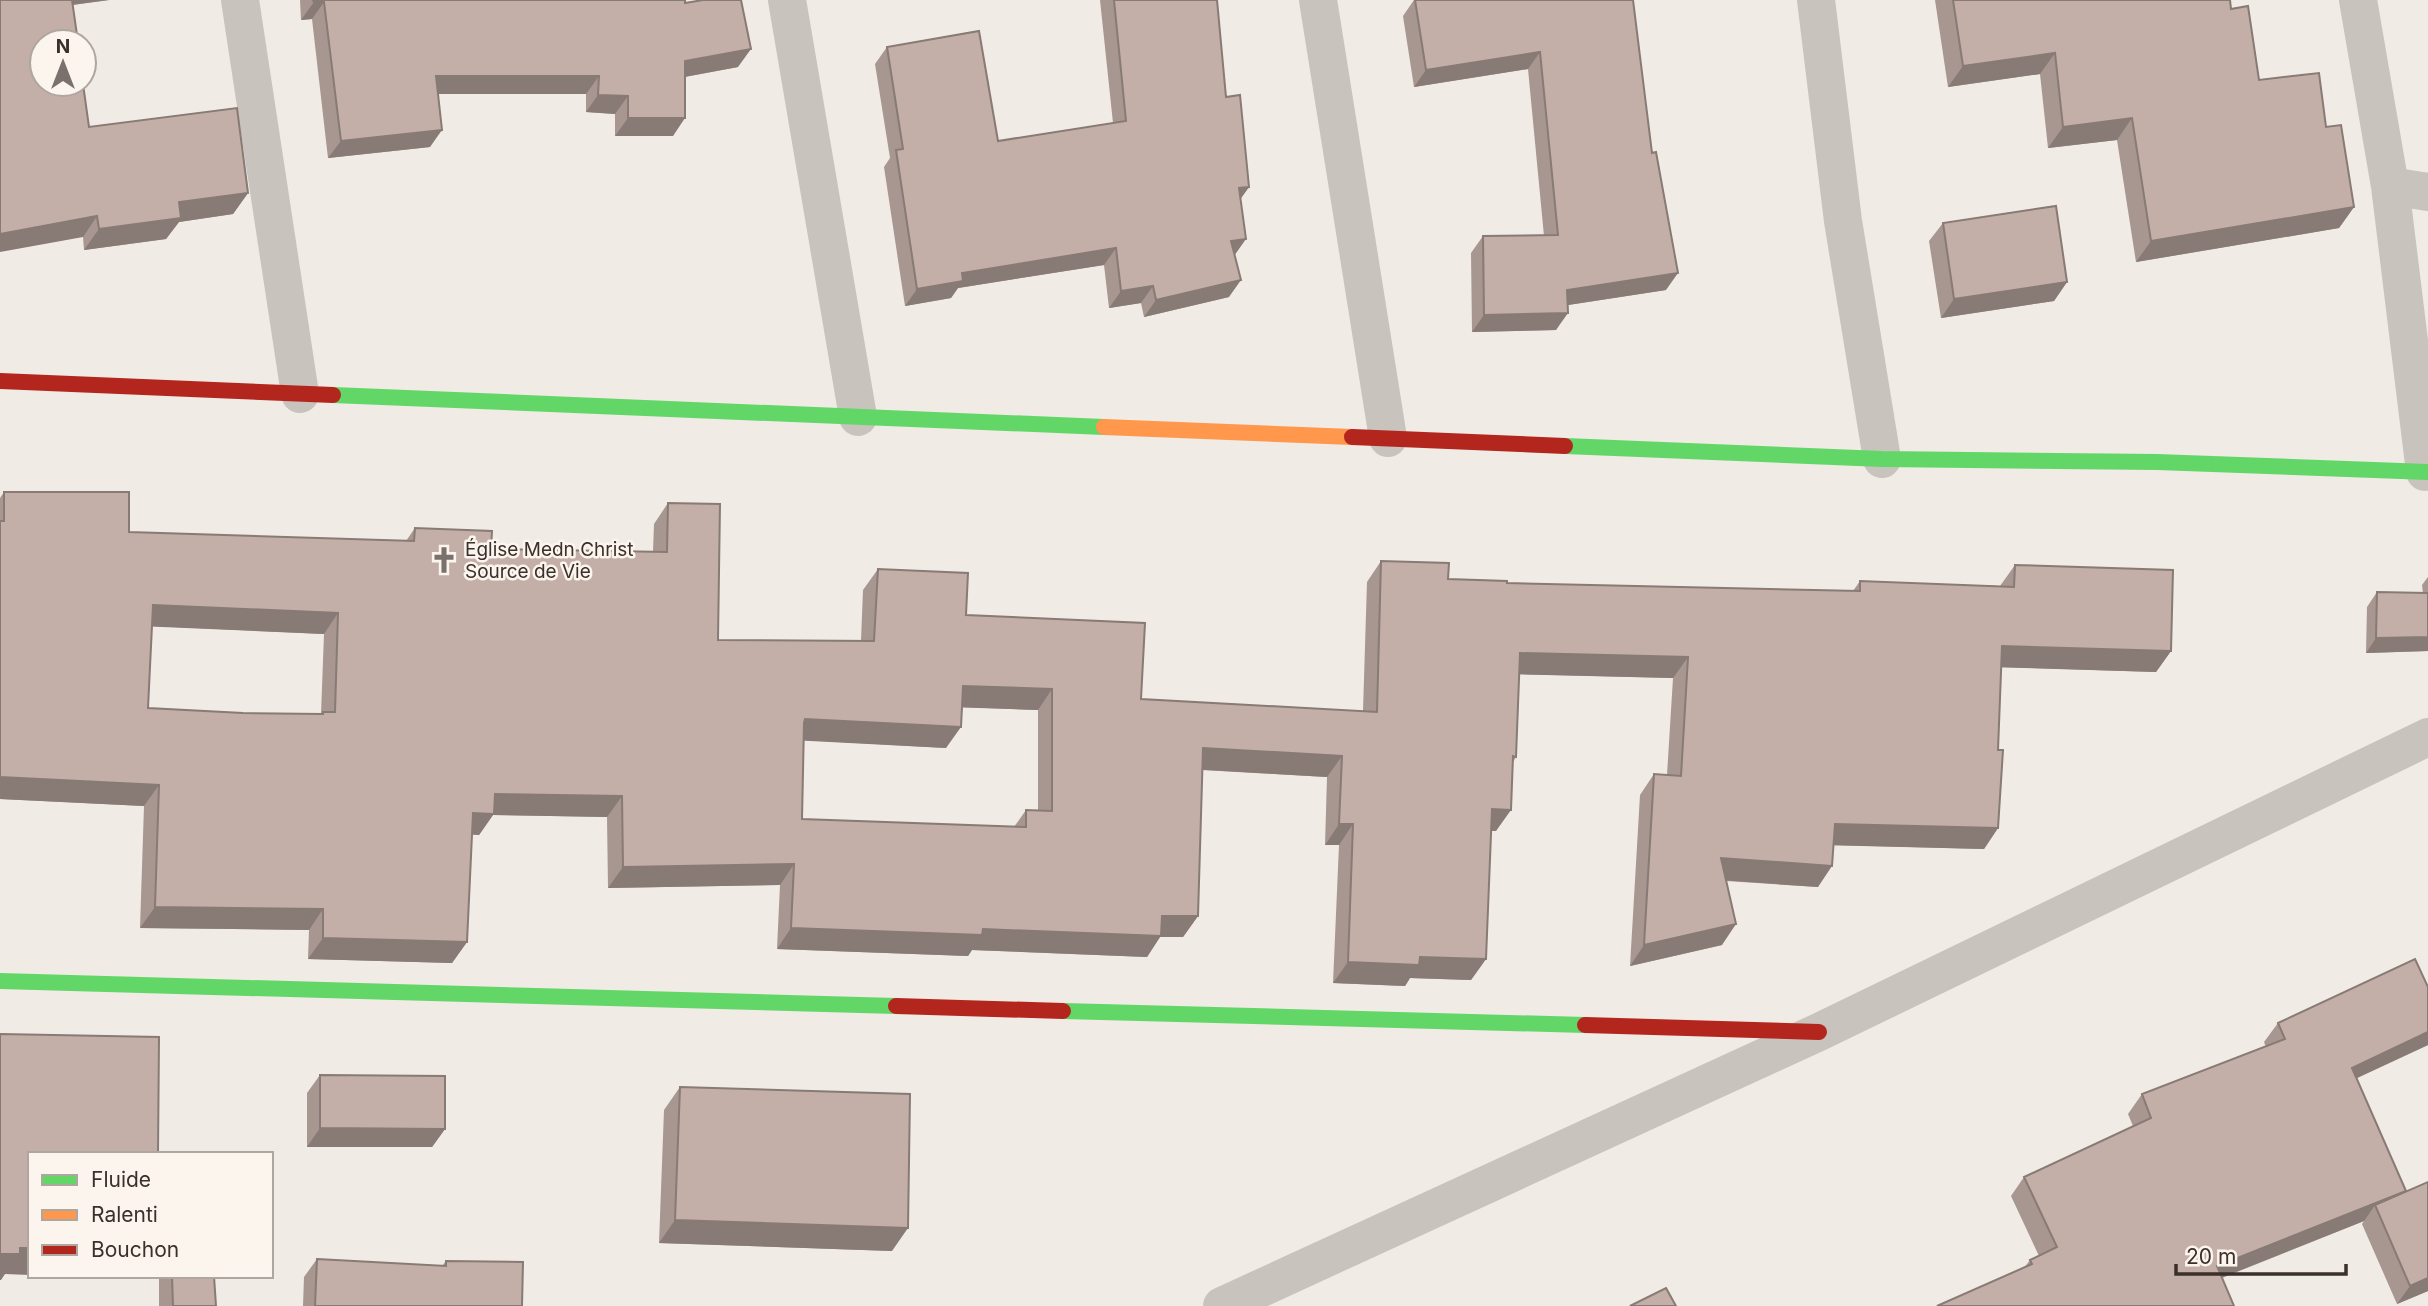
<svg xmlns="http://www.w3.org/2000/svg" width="2428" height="1306" viewBox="0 0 2428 1306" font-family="Inter,sans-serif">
<rect width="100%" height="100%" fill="#f0ebe5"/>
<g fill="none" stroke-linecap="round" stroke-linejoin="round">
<path stroke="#c9c3be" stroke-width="38" d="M240,0L300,394
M787,0L858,417
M1318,0L1388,438
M1816,0L1843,221L1882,459
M2358,0L2390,186L2425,472
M2390,186L2428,192
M1222,1306L1819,1032L2428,737"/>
<path stroke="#63d668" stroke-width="16" d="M333,395L1104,427
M1565,446L1882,459L2157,462L2428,472
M0,981L896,1006
M1063,1011L1585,1025"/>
<path stroke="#ff974d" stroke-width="16" d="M1104,427L1352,437"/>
<path stroke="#b3261e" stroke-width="16" d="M0,381L333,395
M1352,437L1565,446
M896,1006L1063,1011
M1585,1025L1819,1032"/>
</g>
<path fill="#a89690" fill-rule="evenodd" d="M0,0H109L73,5L89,127L248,193L233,214L179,222L166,239L84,250L83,237Z
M300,0H685V3L738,67L685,77L673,136H615V114L586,112V94H438L430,147L328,158L312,19L301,20Z
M1100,0H1217L1226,97L1249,187L1240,199L1229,297L1144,317L1141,303L1109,308L1104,265L958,288L951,298L905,306L884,167L890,158L875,64L887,47L998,141L1113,123Z
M1414,0H1633L1666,290L1568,305L1556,330L1472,332L1471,253L1483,236H1544L1528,69L1414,87L1403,16Z
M1935,0H2230L2231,9L2259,80L2326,127L2354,207L2339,228L2136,262L2117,140L2048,148L2040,74L1948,87Z
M1943,223L2067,282L2054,301L1941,318L1929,241Z
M4,492L129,532L406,541L415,528L491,549L653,552L654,524L668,503L718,640L861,641L863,590L878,569L966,615L1141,699L1363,711L1367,582L1381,561L1448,579L1507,583L1853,591L1860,581L2000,586L2015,565L2171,651L2156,672L2001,667L1998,750V828L1984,849L1834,845L1818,887L1726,881L1722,945L1630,966L1640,795L1654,774L1667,775L1673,678L1519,674L1516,757L1513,762L1496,831H1491L1486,959L1471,980L1410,978L1405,986L1333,983L1339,845H1325L1327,777L1202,770L1198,916L1183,937H1160L1147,957L972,950L968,956L777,949L780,885L608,888L607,817L493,815L479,835L472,834L467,942L452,963L308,959L309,930L140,928L144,806L0,799V498ZM152,626L324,634L321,714L243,713L148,708ZM962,707L1038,710V810H1026L1014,827L802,819L803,740L946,748Z
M2428,577V651L2366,653L2367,607L2377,592L2423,593L2422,585Z
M2428,987V1045L2356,1078L2404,1193L2428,1291L2397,1304L2362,1224L2364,1221L2222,1278L2024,1268L2030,1260L2039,1256L2011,1196L2024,1177L2133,1126L2128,1114L2142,1094L2266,1047L2264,1042L2278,1023Z
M320,1075L445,1129L432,1147H307V1093Z
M680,1087L892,1251L659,1243L664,1110Z
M317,1259L442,1266L446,1261L522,1306H303L304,1277Z
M159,1276H214L216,1306H159Z"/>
<path fill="#887a75" d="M60,0H109L55,7Z
M314,2H324L312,19L301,20Z
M751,49L738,67L673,79L685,61Z
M1540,52L1528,69L1414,87L1426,70Z
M2055,53L2040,74L1948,87L1963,66Z
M436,76H599L586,94H424Z
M598,95L628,96L615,114L586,112Z
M628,118H685L673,136H615Z
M2132,118L2117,140L2048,148L2063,127Z
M442,130L430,147L328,158L341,141Z
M1249,187L1237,204L1239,188Z
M248,193L233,214L179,222L166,239L84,250L99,229L179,202Z
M2354,207L2339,228L2136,262L2151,241Z
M97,216L83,237L0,252V234Z
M1246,239L1234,256L1231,241Z
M1116,248L1104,265L958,288L951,298L905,306L917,289L962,273Z
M1678,273L1666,290L1555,307L1567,290Z
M1241,280L1229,297L1144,317L1156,300Z
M2067,282L2054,301L1941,318L1954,299Z
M1153,286L1141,303L1109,308L1121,291Z
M1568,313L1556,330L1472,332L1484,315Z
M153,605L338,613L324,634L139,626Z
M2428,637V651L2366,653L2376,638Z
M2002,646L2171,651L2156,672L1988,667Z
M1520,653L1688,657L1673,678L1505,674Z
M963,686L1052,689L1038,710L948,707Z
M805,719L961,727L946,748L791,740Z
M1203,748L1342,756L1327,777L1188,769Z
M0,777L159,785L144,806L0,799Z
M495,794L622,796L607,817L493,815L479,835L458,834L473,813Z
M1492,809L1511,810L1496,831L1477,830Z
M1339,824H1353L1339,845H1325Z
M1835,824L1998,828L1984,849L1821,845Z
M1721,858L1832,866L1818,887L1706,879Z
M794,864L780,885L608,888L623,867Z
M155,907L323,909L309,930L140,928Z
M1162,916H1198L1183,937H1160L1147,957L972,950L968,956L777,949L791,928Z
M1736,924L1722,945L1630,966L1644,945Z
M323,938L467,942L452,963L308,959Z
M1420,957L1486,959L1471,980L1410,978L1405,986L1333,983L1348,962Z
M2428,1032V1045L2338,1087L2352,1068Z
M320,1128L445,1129L432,1147H307Z
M2406,1191L2392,1210L2375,1205L2364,1221L2203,1285L2217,1266Z
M675,1220L908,1228L892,1251L659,1243Z
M20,1248H30V1275L5,1274L1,1280H0V1254Z
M2428,1278V1291L2397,1304L2410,1286Z"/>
<path fill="#c3afa7" stroke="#887a75" stroke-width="2" fill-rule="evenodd" d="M0,0H72L78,42H42V84H83L89,127L237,108L248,193L179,202L181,218L99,229L97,216L0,234Z
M313,0H685V3L703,0H741L751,49L685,61V118H628V96L598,95L599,76H436L442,130L341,141L324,2H314Z
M1114,0H1217L1226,97L1240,95L1249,187L1239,188L1246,239L1231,241L1241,280L1156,300L1153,286L1121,291L1116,248L962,273L963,281L917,289L896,150L903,149L887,47L979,31L998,141L1126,121Z
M1415,0H1633L1652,153L1656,152L1678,273L1567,290L1568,313L1484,315L1483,236L1558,235L1540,52L1426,70Z
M1953,0H2230L2231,9L2248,6L2259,80L2319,73L2326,127L2341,125L2354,207L2151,241L2132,118L2063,127L2055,53L1963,66Z
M2056,206L2067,282L1954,299L1943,223Z
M4,492H129V532L414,541L415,528L492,531L491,549L667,552L668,503L720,504L718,640L874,641L878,569L968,573L966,615L1145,623L1141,699L1377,712L1381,561L1449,563L1448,579L1507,581V583L1860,591V581L2014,587L2015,565L2173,570L2171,651L2002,646L1998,750H2003L1998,828L1835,824L1832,866L1721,858L1736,924L1644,945L1654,774L1681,776L1688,657L1520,653L1516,757L1513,756L1511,810L1492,809L1486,959L1420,957L1419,965L1348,962L1353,824H1339L1342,756L1203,748L1198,916H1162L1161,936L983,929L982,935L791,928L794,864L623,867L622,796L495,794L494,814L473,813L467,942L323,938V909L155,907L159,785L0,777V521H4ZM153,605L338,613L335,712H323V714L243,713L148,708ZM963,686L1052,689V811L1026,810V827L802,819L804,723L805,719L961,727Z
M2377,592L2428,593V637L2376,638Z
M2415,959L2428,987V1032L2352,1068L2406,1191L2217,1266L2234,1306H1937L2032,1264L2030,1260L2057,1247L2024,1177L2151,1118L2142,1094L2285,1039L2278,1023Z
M0,1034L159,1037L158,1154H30V1248H20V1254H0Z
M320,1075L445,1076V1129L320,1128Z
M680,1087L910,1094L908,1228L675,1220Z
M2428,1182V1278L2410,1286L2375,1205Z
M317,1259L446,1266V1261L523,1262L522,1306H315Z
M172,1276H214L216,1306H173Z
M1666,1288L1676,1306H1630Z"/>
<defs>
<symbol id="church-bare" viewBox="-9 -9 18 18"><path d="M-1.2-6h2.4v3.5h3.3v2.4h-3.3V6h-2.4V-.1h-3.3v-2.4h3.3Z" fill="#7a716c" stroke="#fbf5ee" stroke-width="2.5" paint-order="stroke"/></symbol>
</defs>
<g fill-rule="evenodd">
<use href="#church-bare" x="425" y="541" width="38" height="38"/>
</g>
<g text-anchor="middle" stroke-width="5" stroke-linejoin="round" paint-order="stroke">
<g font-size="19" fill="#3b302b" stroke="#fbf5ee" text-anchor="start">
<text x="465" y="556">Église Medn Christ<tspan x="465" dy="22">Source de Vie</tspan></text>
</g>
</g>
<rect x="28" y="1152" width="245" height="126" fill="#fbf5ee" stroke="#aea6a0" stroke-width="2"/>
<rect x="42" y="1175" width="35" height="10" fill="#63d668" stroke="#aea6a0" stroke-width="2"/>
<text x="91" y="1187" font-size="21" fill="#3b302b">Fluide</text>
<rect x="42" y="1210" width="35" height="10" fill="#ff974d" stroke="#aea6a0" stroke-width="2"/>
<text x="91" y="1222" font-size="21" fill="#3b302b">Ralenti</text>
<rect x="42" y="1245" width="35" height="10" fill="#b3261e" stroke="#aea6a0" stroke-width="2"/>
<text x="91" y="1257" font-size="21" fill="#3b302b">Bouchon</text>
<g transform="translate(63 63)"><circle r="33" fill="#fbf5ee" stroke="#aea6a0" stroke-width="2"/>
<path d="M0-5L12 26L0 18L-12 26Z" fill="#7a716c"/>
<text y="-10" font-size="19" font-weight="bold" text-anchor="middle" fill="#3b302b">N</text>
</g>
<path d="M2176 1264v10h170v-10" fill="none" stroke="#3b302b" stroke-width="3.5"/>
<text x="2186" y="1264" font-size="21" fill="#3b302b" stroke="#fbf5ee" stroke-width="5" paint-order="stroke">20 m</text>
</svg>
